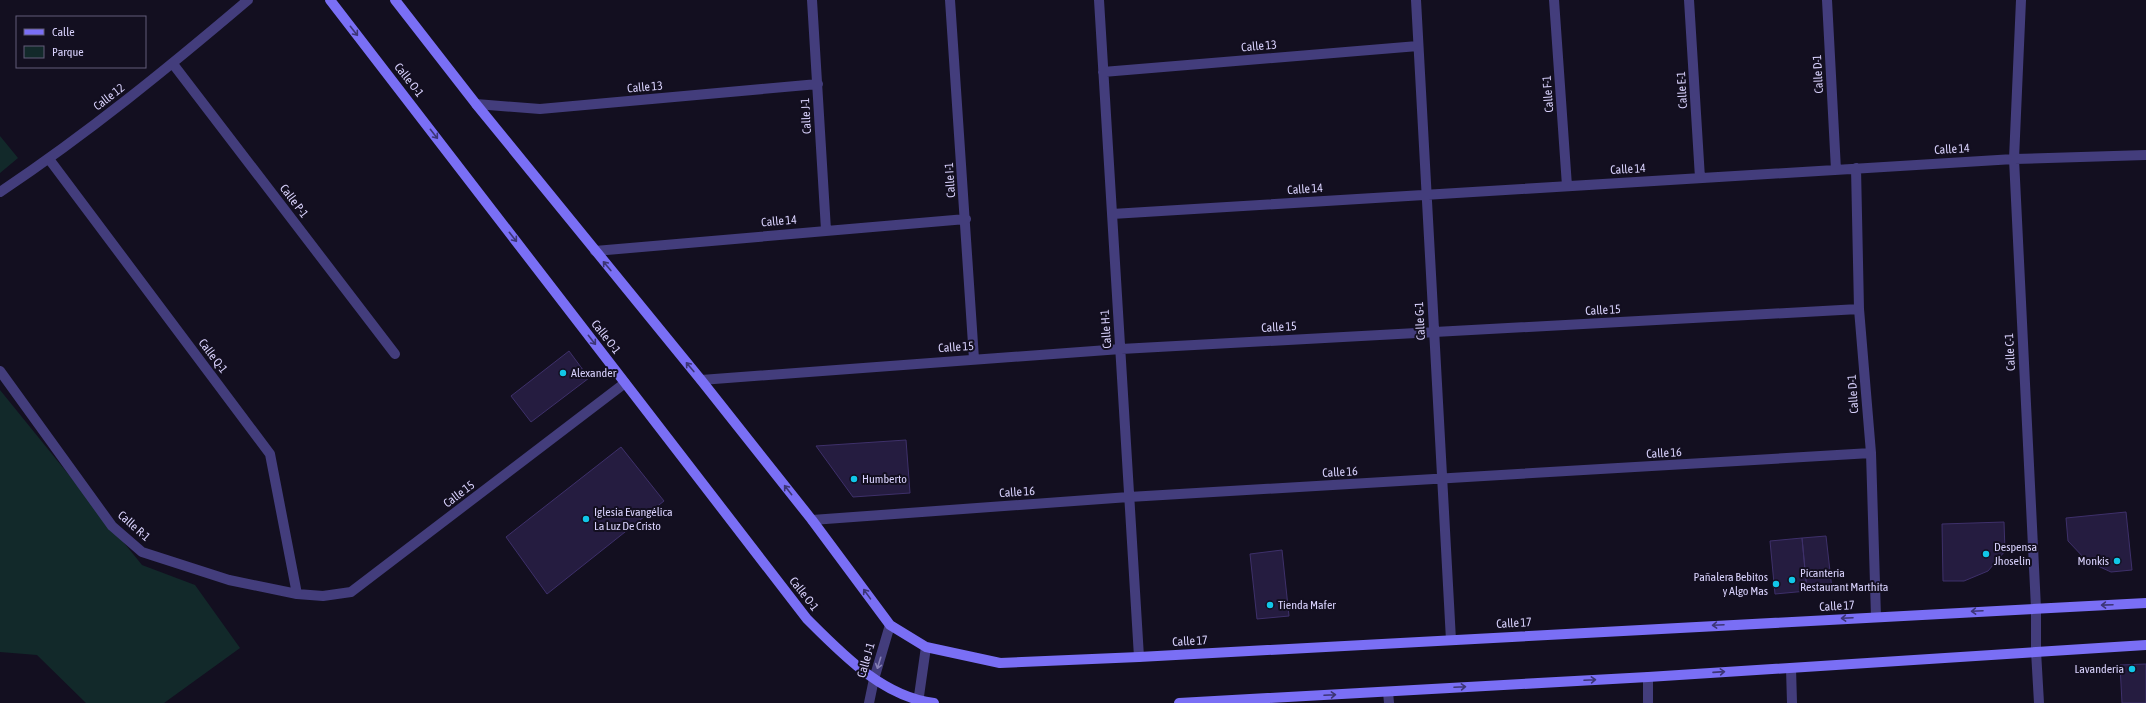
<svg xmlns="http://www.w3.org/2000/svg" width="2146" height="703" viewBox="0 0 2146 703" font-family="'Asap Condensed',sans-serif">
<rect width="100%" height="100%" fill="#130f20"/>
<path fill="#12292a" d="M0,136L18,158L0,173Z
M0,390L142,565L195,585L240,648L164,703H86L37,655L0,652Z"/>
<path fill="#251c40" stroke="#3e306a" d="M569,351L589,378L531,422L511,396Z
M906,440L910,493L853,497L816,446Z
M621,447L664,501L547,594L506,537Z
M2126,512L2132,570L2111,572L2087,561L2068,541L2066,518Z
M2004,522L2005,551L1988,571L1964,581H1943L1942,524Z
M1826,536L1832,589L1807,591L1802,538Z
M1802,538L1807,591L1775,594L1770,541Z
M1282,550L1289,616L1257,619L1250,554Z
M2146,664V703H2122L2120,665Z"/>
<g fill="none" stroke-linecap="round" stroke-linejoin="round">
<path stroke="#433d7c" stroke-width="10" d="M812,0L826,230
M950,0L974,359
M1099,0L1139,657
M1416,0L1451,640
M1554,0L1567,186
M1689,0L1700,178
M1827,0L1836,170
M2021,0L2014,159L2036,608V651L2039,703
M173,64L395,354
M1103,72L1418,46
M476,104L540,109L818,84
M49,159L270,454L297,594
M1856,168L1859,309L1871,453L1876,617
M0,192C87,134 168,68 248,0
M1112,214L2014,159L2146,155
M595,251L966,219
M0,371L112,526L142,552L229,580L297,594L323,596L351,592L625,383
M701,380L1121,349L1859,309
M812,520L1129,497L1871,453
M1791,668L1792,703
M1648,677V703
M1388,692L1389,703
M869,703L874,679L890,625
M918,703L926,647"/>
<path stroke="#7a6ff5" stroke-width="10" d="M330,0L807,619C842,654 883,697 934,703
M395,0L476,104L701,380L812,520L890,625L926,647L1000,663L1139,657L2146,603
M1179,703L1648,677L2146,645"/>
</g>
<defs><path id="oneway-shaft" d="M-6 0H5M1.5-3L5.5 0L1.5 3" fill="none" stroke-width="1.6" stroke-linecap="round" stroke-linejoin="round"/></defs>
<g stroke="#3c3575">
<use href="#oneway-shaft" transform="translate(354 31) rotate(52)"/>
<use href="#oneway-shaft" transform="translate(434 134) rotate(52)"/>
<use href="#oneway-shaft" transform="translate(513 237) rotate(52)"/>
<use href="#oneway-shaft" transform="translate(607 266) rotate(-130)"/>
<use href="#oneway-shaft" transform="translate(592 340) rotate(52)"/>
<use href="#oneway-shaft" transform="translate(690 367) rotate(-130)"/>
<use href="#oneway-shaft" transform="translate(788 490) rotate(-128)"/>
<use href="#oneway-shaft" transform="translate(867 594) rotate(-126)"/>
<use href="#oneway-shaft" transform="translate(2107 605) rotate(178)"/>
<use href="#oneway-shaft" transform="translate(1977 611) rotate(177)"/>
<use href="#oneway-shaft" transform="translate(1847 618) rotate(177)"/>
<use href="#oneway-shaft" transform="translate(1718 625) rotate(177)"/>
<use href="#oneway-shaft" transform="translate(1719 672) rotate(-4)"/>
<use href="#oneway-shaft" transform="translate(1590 680) rotate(-3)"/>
<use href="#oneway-shaft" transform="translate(1460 687) rotate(-3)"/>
<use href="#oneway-shaft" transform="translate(1330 695) rotate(-3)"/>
</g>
<use stroke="#8680b6" href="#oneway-shaft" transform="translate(879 663) rotate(107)"/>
<g fill="#11c7e8" stroke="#130f20" stroke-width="1.5">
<circle cx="563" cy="373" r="4"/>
<circle cx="854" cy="479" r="4"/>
<circle cx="586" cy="519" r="4"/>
<circle cx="1986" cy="554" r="4"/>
<circle cx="2117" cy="561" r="4"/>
<circle cx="1792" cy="580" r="4"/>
<circle cx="1776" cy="584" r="4"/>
<circle cx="1270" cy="605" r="4"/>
<circle cx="2132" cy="669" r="4"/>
</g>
<g text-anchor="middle" stroke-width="4" stroke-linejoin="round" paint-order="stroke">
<g font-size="12" fill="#d8d1fc" stroke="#130f20">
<text transform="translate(1259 46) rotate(-5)" y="4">Calle 13</text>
<text transform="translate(1818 74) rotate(-93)" y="4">Calle D-1</text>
<text transform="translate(409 80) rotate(52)" y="4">Calle O-1</text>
<text transform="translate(645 87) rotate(-5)" y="4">Calle 13</text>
<text transform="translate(1682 90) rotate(-93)" y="4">Calle E-1</text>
<text transform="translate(1548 94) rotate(-94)" y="4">Calle F-1</text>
<text transform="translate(109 97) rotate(-38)" y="4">Calle 12</text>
<text transform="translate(806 116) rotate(-93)" y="4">Calle J-1</text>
<text transform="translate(1952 149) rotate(-3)" y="4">Calle 14</text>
<text transform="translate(1628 169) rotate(-3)" y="4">Calle 14</text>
<text transform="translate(950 180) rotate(-94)" y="4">Calle I-1</text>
<text transform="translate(1305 189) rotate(-4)" y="4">Calle 14</text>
<text transform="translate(294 201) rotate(53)" y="4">Calle P-1</text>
<text transform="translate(779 221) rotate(-5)" y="4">Calle 14</text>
<text transform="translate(1603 310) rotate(-3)" y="4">Calle 15</text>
<text transform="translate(1420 321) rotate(-93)" y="4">Calle G-1</text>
<text transform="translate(1279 327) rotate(-3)" y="4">Calle 15</text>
<text transform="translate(1106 329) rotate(-94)" y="4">Calle H-1</text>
<text transform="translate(606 337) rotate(52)" y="4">Calle O-1</text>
<text transform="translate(956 347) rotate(-4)" y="4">Calle 15</text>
<text transform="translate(2010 352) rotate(-93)" y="4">Calle C-1</text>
<text transform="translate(213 356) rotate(53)" y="4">Calle Q-1</text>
<text transform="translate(1853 394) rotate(-94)" y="4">Calle D-1</text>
<text transform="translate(1664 453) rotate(-3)" y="4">Calle 16</text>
<text transform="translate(1340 472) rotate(-3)" y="4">Calle 16</text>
<text transform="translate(1017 492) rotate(-4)" y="4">Calle 16</text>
<text transform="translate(459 494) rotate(-37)" y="4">Calle 15</text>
<text transform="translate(134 526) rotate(42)" y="4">Calle R-1</text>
<text transform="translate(804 594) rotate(52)" y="4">Calle O-1</text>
<text transform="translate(1837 606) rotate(-3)" y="4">Calle 17</text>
<text transform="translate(1514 623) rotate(-3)" y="4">Calle 17</text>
<text transform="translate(1190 641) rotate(-3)" y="4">Calle 17</text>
<text transform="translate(866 660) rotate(-74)" y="4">Calle J-1</text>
</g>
<g font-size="12" fill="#d8d1fc" stroke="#130f20" text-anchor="start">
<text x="571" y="377">Alexander</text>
<text x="862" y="483">Humberto</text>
<text x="594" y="516">Iglesia Evangélica<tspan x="594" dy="14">La Luz De Cristo</tspan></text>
<text x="1994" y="551">Despensa<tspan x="1994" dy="14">Jhoselin</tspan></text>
<text x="2109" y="565" text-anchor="end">Monkis</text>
<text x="1800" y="577">Picanteria<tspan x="1800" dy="14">Restaurant Marthita</tspan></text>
<text x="1768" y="581" text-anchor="end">Pañalera Bebitos<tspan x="1768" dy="14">y Algo Mas</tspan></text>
<text x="1278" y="609">Tienda Mafer</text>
<text x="2124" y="673" text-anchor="end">Lavanderia</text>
</g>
</g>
<rect x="16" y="16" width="130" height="52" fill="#130f20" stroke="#625d78"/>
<rect x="24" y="29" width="20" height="6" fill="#7a6ff5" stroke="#625d78"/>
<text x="52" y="36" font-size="12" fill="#d8d1fc">Calle</text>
<rect x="24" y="46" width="20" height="12" fill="#12292a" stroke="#625d78"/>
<text x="52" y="56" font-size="12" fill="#d8d1fc">Parque</text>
</svg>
